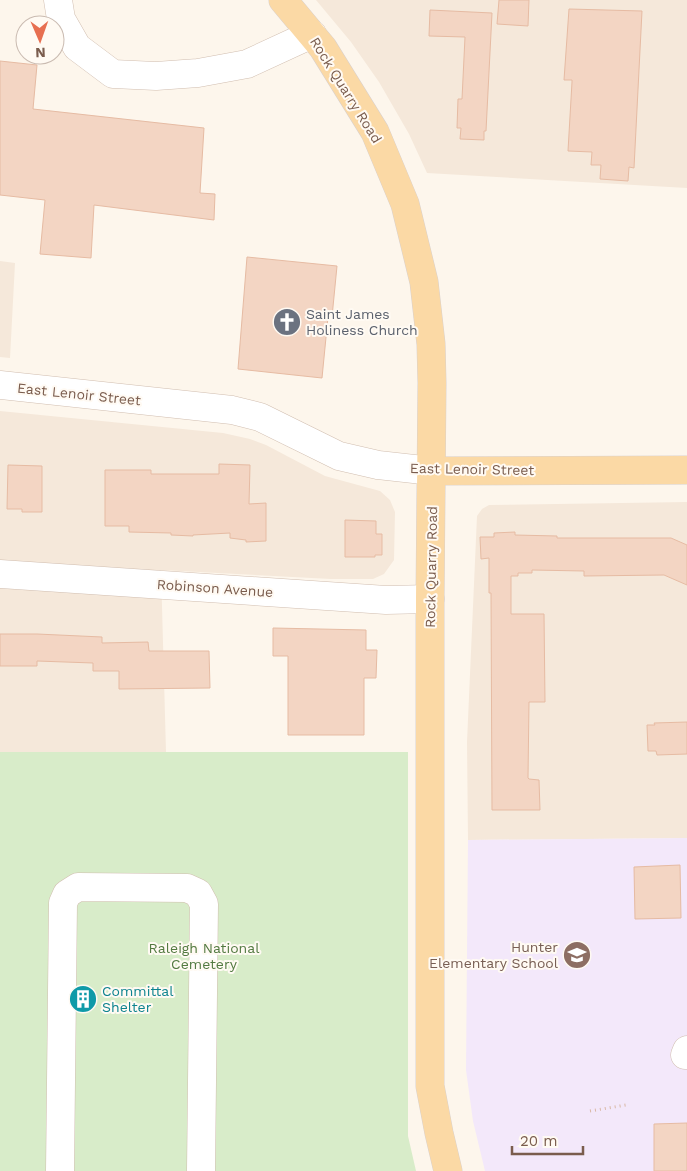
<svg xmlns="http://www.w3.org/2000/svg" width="687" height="1171" viewBox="0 0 687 1171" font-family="'Work Sans',sans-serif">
<rect width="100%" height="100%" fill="#fdf6ec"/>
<path fill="#f5e8da" d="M316,0H687V188L427,173L409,134L379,82L351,42Z
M0,261L15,263L10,358L0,357Z
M0,411L223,433L250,439L266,445L325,476L380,491L390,500L395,512L394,560L384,574L373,579H331L161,570L166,752L0,760Z
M687,502V838L468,840L467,742L477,516L482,509L489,505Z"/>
<path fill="#f3e8fa" d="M687,838V1171H485L473,1121L466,1070L468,840Z"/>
<path fill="#d8ecc9" d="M0,752H408V1136L416,1171H0Z"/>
<path fill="#f3d5c3" stroke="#e6bba3" d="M499,0H529L528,26L497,24Z
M569,9L642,11L634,168L629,167L628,181L600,179L601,165H591L592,152L568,151L572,82V80H564Z
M430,10L492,13L486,131H484V140L460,139L461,128H457L458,99H462L465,37L429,36Z
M0,61L37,65L33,109L204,128L200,193L215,194L214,220L94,205L91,258L40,254L45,200L0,195Z
M247,257L337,266L332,317H328L322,378L238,369Z
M219,464L250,465L249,504L266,503V541L246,542V540L230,538V533L193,535V536L171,535V533L129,532V526H105V470H151V474H219Z
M8,465L42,466V512H22V509H7Z
M345,520L376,521V534H382V555H375V557H345Z
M515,532V535L557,536V538H671L687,545V585L664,575L584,576V571L532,570V573H518V576H511V614H544L545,702H529L528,778L529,779L539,780L540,810H492L491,593H489V558L481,559L480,537H494V533Z
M273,628L366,630V650H377L376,678H364V735H288V656H273Z
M0,634H37L102,637V643L148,642L149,651H209L210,688L119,689V671H93V663L37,661V666H0Z
M687,722V754L657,755L656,751H648L647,725H655L654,723Z
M680,865L681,918L635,919L634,867Z
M687,1123V1171H654V1124Z"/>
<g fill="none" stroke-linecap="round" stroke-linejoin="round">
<defs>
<path id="minor" d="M58,0L61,19L77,47L113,74L156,76L198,73L247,64L312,34
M0,385L232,410L260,417L339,456L378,465L432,471
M0,574L386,600L430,599
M685,1055L687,1050
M60,1171L63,903L67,894L78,887L187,888L198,893L204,904L201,1171"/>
<path id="major" d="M283,0L323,48L375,132L405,204L424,282L431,344L432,383L430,599V1086L439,1133L448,1171
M432,471L687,470"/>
</defs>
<use href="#minor" stroke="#d1beb0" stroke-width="29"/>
<use href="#major" stroke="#dad1cd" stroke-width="29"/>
<path stroke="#d9b8a5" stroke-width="3" stroke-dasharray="1 4" stroke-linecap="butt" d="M590,1111L626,1105"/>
<use href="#minor" stroke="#fff" stroke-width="28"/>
<use href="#major" stroke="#fbd9a5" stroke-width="28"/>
</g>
<defs>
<symbol id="church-disc" viewBox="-11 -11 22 22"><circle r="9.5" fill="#6b7280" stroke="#fffaf3"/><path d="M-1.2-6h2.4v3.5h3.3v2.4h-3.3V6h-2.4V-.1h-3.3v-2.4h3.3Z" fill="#fff"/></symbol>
<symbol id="school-disc" viewBox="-11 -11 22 22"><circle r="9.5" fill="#8d6e63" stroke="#fffaf3"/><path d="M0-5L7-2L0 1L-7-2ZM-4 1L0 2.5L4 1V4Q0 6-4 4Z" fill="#fff"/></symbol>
<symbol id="building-disc" viewBox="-11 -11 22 22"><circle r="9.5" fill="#0f9aa8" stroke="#fffaf3"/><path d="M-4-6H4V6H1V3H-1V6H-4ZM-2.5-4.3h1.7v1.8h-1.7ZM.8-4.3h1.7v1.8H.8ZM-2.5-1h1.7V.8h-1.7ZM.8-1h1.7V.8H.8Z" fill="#fff"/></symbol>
</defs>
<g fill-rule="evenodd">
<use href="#church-disc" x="271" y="306" width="32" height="32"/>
<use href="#school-disc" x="561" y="939" width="32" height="32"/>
<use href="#building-disc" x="67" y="983" width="32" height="32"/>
</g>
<g text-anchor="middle" stroke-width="4" stroke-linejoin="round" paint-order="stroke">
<g font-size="14" fill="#7a5c4d" stroke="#fffaf3">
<text transform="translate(346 90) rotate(58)" y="5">Rock Quarry Road</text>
<text transform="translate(79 394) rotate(6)" y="5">East Lenoir Street</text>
<text transform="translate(472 469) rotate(1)" y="5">East Lenoir Street</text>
<text transform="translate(431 567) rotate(-89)" y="5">Rock Quarry Road</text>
<text transform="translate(215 588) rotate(4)" y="5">Robinson Avenue</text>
</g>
<g font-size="14" fill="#5b616d" stroke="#fffaf3" text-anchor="start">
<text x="306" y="319">Saint James<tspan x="306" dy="16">Holiness Church</tspan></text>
</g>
<g font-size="14" fill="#785e54" stroke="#fffaf3" text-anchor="end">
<text x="558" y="952">Hunter<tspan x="558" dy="16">Elementary School</tspan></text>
</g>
<g font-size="14" fill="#537a41" stroke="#fffaf3">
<text x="204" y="953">Raleigh National<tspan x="204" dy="16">Cemetery</tspan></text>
</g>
<g font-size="14" fill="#0d838f" stroke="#fffaf3" text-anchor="start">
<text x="102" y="996">Committal<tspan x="102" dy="16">Shelter</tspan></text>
</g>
</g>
<g transform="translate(40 40) rotate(178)"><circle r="24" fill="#fffaf3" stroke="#cabbb1"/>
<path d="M0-4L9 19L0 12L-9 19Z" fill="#e76f51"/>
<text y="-8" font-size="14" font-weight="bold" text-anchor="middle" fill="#7a5c4d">N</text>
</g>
<path d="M512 1146v8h71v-8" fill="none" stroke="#7a5c4d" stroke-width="2.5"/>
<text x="520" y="1146" font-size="15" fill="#7a5c4d" stroke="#fffaf3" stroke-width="4" paint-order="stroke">20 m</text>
</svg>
